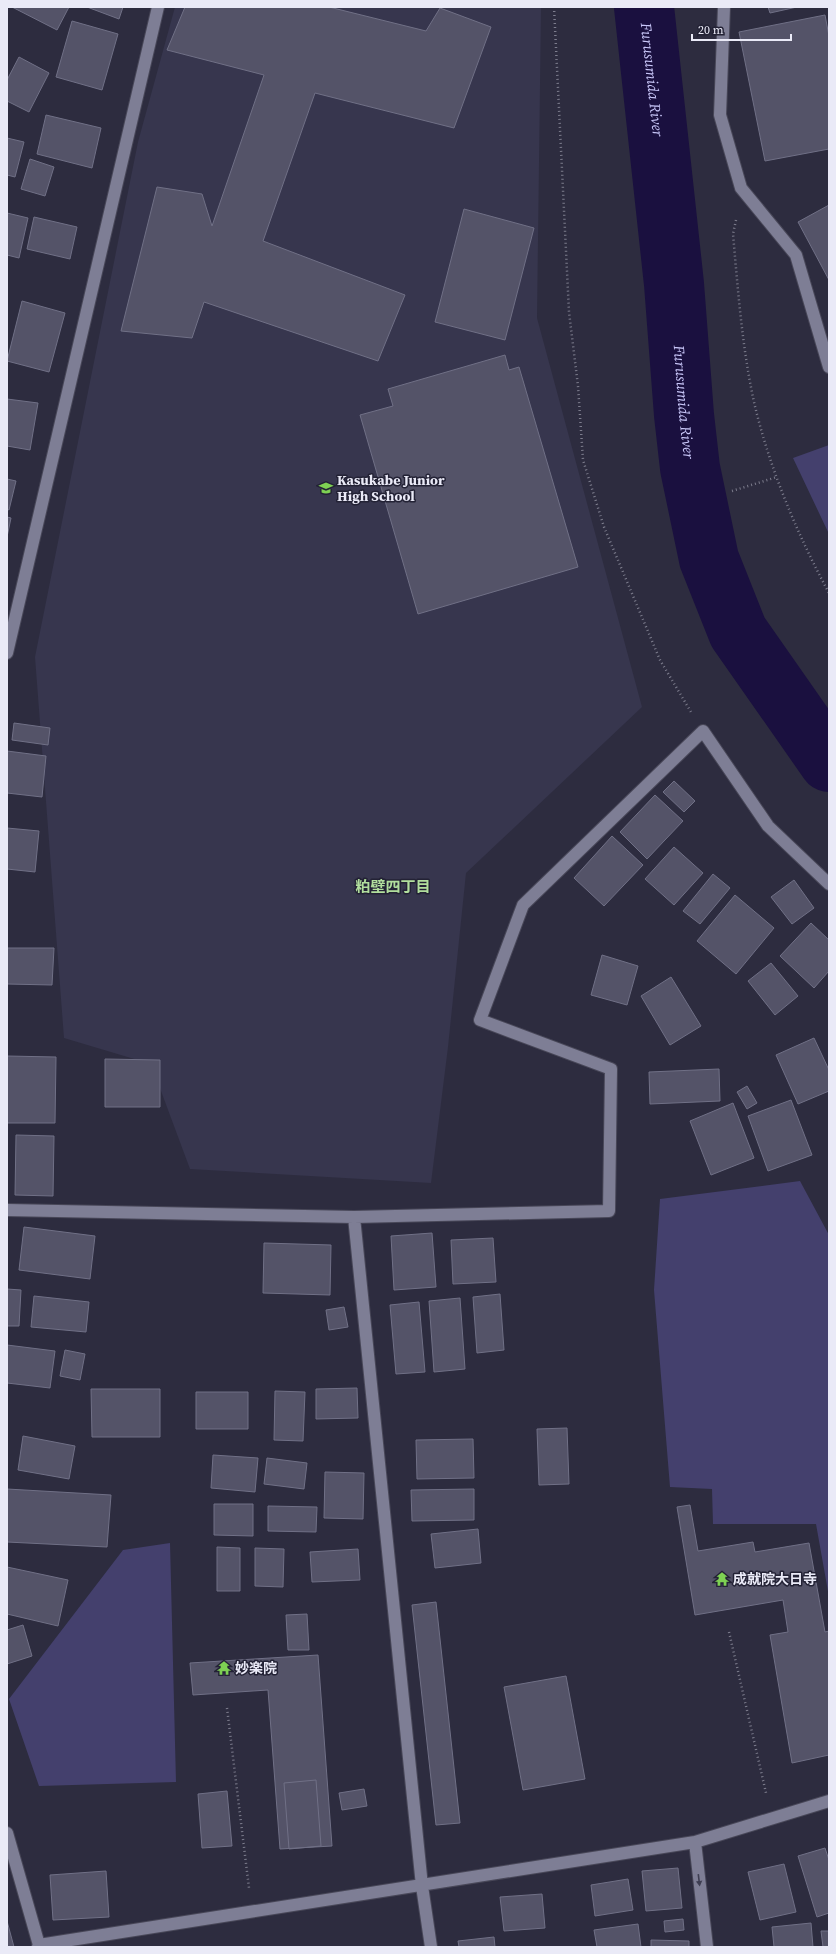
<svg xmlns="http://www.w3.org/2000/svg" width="836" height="1954" viewBox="0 0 836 1954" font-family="'Source Serif 4','Noto Sans JP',serif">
<rect width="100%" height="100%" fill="#2d2c3f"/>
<path fill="#37364e" d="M175,7H541L537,318L642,707L466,873L448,1047L431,1183L190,1169L151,1064L64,1038L35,657L138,142Z"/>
<path fill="#44406d" d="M829,445V534L793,458Z
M800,1181L829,1235V1597L816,1524H713L712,1489L670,1487L654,1290L660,1199Z
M170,1543L176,1782L39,1786L9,1699L123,1550Z"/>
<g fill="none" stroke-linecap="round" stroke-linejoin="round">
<path stroke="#1a103f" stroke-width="60" id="s1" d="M644,7L674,284L684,415L690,468L709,559L738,632L829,762"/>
</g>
<path fill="#545368" stroke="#707086" d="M12,7H69L57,30Z
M87,7H123L119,19Z
M185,7H329L426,31L440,8L491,27L454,128L315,93L263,241L405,295L378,361L204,302L192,338L121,331L157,187L202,194L212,226L264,75L167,50Z
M768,7H797L770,13Z
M825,15L829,36V149L765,161L739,32Z
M72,21L118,34L102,90L56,77Z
M19,57L49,73L29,112L7,101V80Z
M46,115L101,128L92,168L37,154Z
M7,138L24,142L15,177L7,175Z
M30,159L54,167L45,196L21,189Z
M829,205V280L798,222Z
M464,209L534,228L505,340L435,322Z
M7,213L28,218L19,258L7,255Z
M34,217L77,227L70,259L27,249Z
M22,301L65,313L49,372L7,361Z
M505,355L509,370L519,367L578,567L418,614L360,415L393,406L388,389Z
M7,399L38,403L30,450L7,446Z
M7,479L16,481L9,510L7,509Z
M7,517L11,518L7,537Z
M14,723L50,728L48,745L12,740Z
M7,751L46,756L42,797L7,793Z
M674,781L695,801L684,812L663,792Z
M655,795L683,821L647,859L620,832Z
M7,828L39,831L35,872L7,869Z
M612,836L643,865L604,906L574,878Z
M674,847L703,873L674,905L645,879Z
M713,874L730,888L700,924L683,911Z
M794,880L814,908L792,924L771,897Z
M735,895L774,928L736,974L697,941Z
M811,923L829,940V971L814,988L780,956Z
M7,948H54L52,985L7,984Z
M602,955L638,966L627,1005L591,995Z
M771,963L798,996L775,1015L748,981Z
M671,977L701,1026L670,1045L641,996Z
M814,1038L829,1070V1091L798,1104L776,1055Z
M7,1056L56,1057L55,1123H7Z
M105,1059L160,1060V1107H105Z
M719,1069L720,1101L650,1104L649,1072Z
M747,1086L757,1103L747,1109L737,1092Z
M791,1100L812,1155L768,1171L748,1116Z
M733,1103L754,1158L711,1175L690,1121Z
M16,1135L54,1136L53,1196L15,1195Z
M24,1227L95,1236L90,1279L19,1270Z
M432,1233L436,1287L394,1290L391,1236Z
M493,1238L496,1282L453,1284L451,1240Z
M264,1243L331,1245L330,1295L263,1293Z
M7,1289L21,1290L19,1326H7Z
M500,1294L504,1350L477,1353L473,1297Z
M34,1296L89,1302L86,1332L31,1327Z
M460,1298L465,1369L434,1372L429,1301Z
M419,1302L425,1372L396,1374L390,1305Z
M344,1307L348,1327L329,1330L326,1310Z
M7,1345L55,1351L50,1388L7,1383Z
M65,1350L85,1354L80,1380L60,1376Z
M357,1388L358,1418L316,1419V1389Z
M91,1389H160V1437H92Z
M275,1391L305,1392L303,1441L274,1440Z
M196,1392H248V1429H196Z
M567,1428L569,1484L539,1485L537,1429Z
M23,1436L75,1446L69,1479L18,1470Z
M473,1439L474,1478L417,1479L416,1440Z
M213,1455L258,1458L255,1492L211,1488Z
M267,1458L307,1463L304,1489L264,1484Z
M325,1472L364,1473L363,1519L324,1518Z
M7,1489L111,1495L107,1547L7,1542Z
M474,1489V1520L412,1521L411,1490Z
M214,1504H253V1536L214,1535Z
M690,1505L698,1551L753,1542L755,1552L809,1543L825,1632L829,1631V1755L792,1763L770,1635L788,1632L783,1600L695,1615L677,1507Z
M268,1506L317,1507L316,1532L268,1531Z
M478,1529L481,1563L435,1568L431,1534Z
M217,1547L240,1548V1591H217Z
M255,1548L284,1549L283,1587L255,1586Z
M358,1549L360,1580L312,1582L310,1552Z
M7,1567L68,1580L58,1626L7,1614Z
M436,1602L460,1823L436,1825L412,1605Z
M307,1614L309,1650H288L286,1615Z
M23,1625L32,1656L7,1664V1630Z
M318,1655L332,1846L280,1849L268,1690L193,1695L190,1663Z
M566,1676L585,1779L523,1790L504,1687Z
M316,1780L321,1846L289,1849L284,1783Z
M364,1789L367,1806L342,1810L339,1793Z
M227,1791L232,1846L202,1848L198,1794Z
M825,1848L829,1860V1913L817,1917L798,1856Z
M784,1864L796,1912L760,1920L748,1872Z
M678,1868L682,1908L646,1911L642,1871Z
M106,1871L109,1917L53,1920L50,1875Z
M628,1879L633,1910L595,1916L591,1885Z
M542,1894L545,1928L504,1931L500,1897Z
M683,1919L684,1930L665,1932L664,1921Z
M7,1921L14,1947H7Z
M811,1923L813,1947H774L772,1927Z
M638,1924L641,1947H597L594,1930Z
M821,1931H829V1947H823Z
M494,1937L495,1947H459L458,1941Z
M651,1940L689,1941V1947H651Z"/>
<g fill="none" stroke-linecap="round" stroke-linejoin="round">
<defs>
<path id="minor" d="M724,7L720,115L741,188L796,255L829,367
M7,653L158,7
M7,1210L354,1217L609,1211L611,1069L480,1020L523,905L703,731L768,826L829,884
M354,1217L422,1886L431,1947
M7,1833L39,1945
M695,1842L707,1947
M38,1947L39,1945L695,1842L829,1801"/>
</defs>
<use href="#minor" stroke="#484758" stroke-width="14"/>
<path stroke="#7d7d8d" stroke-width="2.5" stroke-dasharray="1 3" stroke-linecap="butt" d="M554,7L569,312L578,386L583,460L604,527L660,660L691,712
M736,220L733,234C738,290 742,347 754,402C769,467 797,534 829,593
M732,491L777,477
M729,1632L766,1793
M227,1708L249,1888"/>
<use href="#minor" stroke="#7e7e95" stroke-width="12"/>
</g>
<defs><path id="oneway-solid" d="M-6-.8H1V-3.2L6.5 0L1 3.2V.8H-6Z"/></defs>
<use fill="#3e3e52" href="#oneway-solid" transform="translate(699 1880) rotate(83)"/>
<defs>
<symbol id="school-bare" viewBox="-9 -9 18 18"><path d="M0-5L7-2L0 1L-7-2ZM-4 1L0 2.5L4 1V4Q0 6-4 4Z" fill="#7ed153" stroke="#232235" stroke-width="2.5" paint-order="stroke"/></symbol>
<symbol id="temple-bare" viewBox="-9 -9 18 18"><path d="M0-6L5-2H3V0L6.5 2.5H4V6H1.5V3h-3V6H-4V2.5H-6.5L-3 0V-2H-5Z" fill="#7ed153" stroke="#232235" stroke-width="2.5" paint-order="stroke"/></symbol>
</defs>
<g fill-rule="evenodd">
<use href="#school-bare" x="316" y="478" width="20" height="20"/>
<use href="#temple-bare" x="712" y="1569" width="20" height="20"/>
<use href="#temple-bare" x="214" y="1658" width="20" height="20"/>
</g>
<g text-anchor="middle" stroke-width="3" stroke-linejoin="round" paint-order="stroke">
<g font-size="14" font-weight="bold" fill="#eaeaf7" stroke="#232235" text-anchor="start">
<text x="337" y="485">Kasukabe Junior<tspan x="337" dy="16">High School</tspan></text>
<text x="733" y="1584">成就院大日寺</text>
<text x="235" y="1673">妙楽院</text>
</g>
<g font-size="15" font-style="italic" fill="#c8c6f8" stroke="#232235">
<text dy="5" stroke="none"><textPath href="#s1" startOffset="73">Furusumida River</textPath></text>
<text dy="5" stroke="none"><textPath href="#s1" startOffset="397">Furusumida River</textPath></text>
</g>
<g font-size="15" font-weight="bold" fill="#b1de9d" stroke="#232235">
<text x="393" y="892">粕壁四丁目</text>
</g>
</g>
<rect width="836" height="1954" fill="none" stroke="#eaeaf7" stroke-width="16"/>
<path d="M692 34v6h99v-6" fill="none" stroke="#eaeaf7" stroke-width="2"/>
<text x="698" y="34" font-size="12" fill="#eaeaf7" stroke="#232235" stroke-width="3" paint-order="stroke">20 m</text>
</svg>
